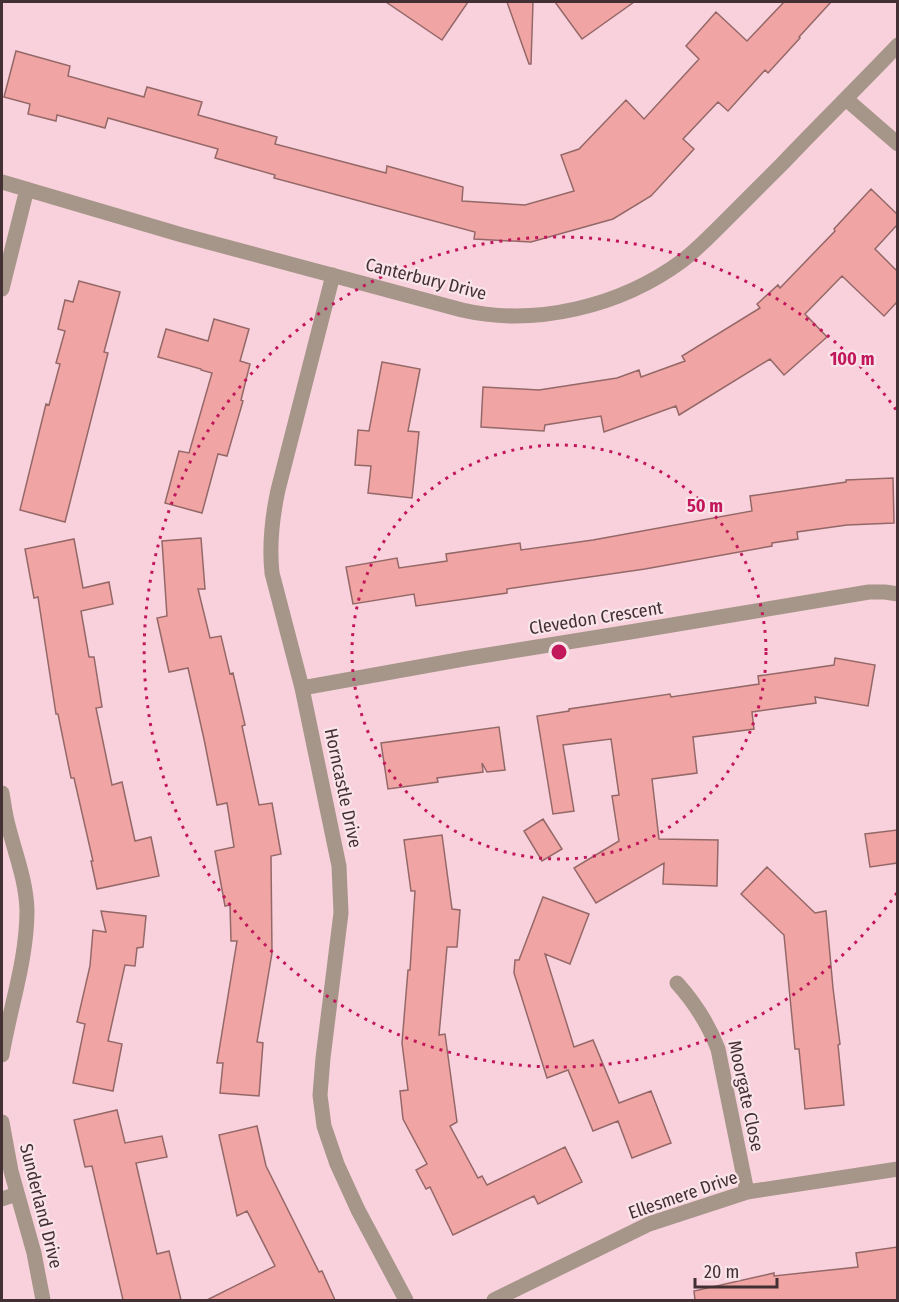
<svg xmlns="http://www.w3.org/2000/svg" width="899" height="1302" viewBox="0 0 899 1302" font-family="'Fira Sans Condensed',sans-serif">
<rect width="100%" height="100%" fill="#f9d1dc"/>
<path fill="#f0a5a4" stroke="#956868" stroke-width="1.5" d="M386,2H468L442,40Z
M507,2H533L531,64H529Z
M555,2H634L582,39Z
M784,2H831L799,37L800,38L768,73L765,70L728,111L718,102L683,139L694,149L651,196L613,219L531,242L474,239L475,232L274,178L275,175L215,158L218,149L108,118L105,128L57,115L56,121L28,114L30,104L4,97L16,51L70,66L68,76L144,97L147,87L202,102L198,115L277,137L275,144L386,173L387,166L463,187L462,201L525,205L574,191L561,155L579,149L626,100L644,119L699,59L686,46L716,12L747,41Z
M871,189L897,214V225L875,249L897,271V302L884,316L842,276L805,314L827,337L784,375L770,359L679,415L676,406L604,432L601,416L545,425L544,431L481,427L483,387L539,390L617,378L639,370L641,377L685,361L682,356L760,308L757,304L778,285L780,288L835,231L834,229Z
M79,281L120,292L104,352L108,353L65,522L20,510L46,404L49,405L60,364L56,363L65,331L58,329L65,300L73,302Z
M214,319L249,329L240,361L250,364L241,400L243,401L227,456L218,454L202,513L165,503L179,451L189,453L212,373L201,370V369L158,357L166,329L208,341Z
M382,362L420,369L408,431L419,432L412,498L368,493L371,466L355,465L358,430L369,431Z
M893,478L894,523L847,525L797,532L798,539L772,543V546L645,569L507,589V593L416,606L414,594L353,604L346,567L397,558L399,568L447,561L446,554L520,543L521,550L593,540L752,511L750,496L846,482V480Z
M201,538L205,589H198L210,638L221,636L230,674L233,673L245,725L242,726L259,805L272,803L281,854L271,856L272,953L257,1042L263,1043L259,1096L220,1093L223,1063H217L237,941H231L230,905L225,906L215,851L234,847L227,803L217,805L204,739L188,668L169,672L157,618L167,616L162,541Z
M74,539L83,588L109,582L113,604L81,611L89,657H94L102,707L96,708L112,785L122,782L135,841L151,837L159,876L97,889L91,861H93L74,778H71L58,714H56L38,597L34,598L25,549Z
M835,658L875,665L868,706L815,697L816,703L752,712L754,729L693,737L697,773L652,779L659,839L718,840L717,886L663,884L664,863L596,903L574,868L619,841L612,796L619,795L611,739L563,745L574,811L553,814L537,716L569,711V709L670,694L671,697L759,684L758,676L834,665Z
M499,727L505,770L487,772L482,763L483,772L437,778L438,782L388,789L381,743Z
M543,819L562,849L542,861L524,831Z
M897,830V863L870,867L865,834Z
M442,835L452,909L460,910L457,947H447L439,1035L445,1034L457,1122L450,1126L478,1178L482,1176L487,1185L565,1147L582,1182L538,1204L534,1196L453,1235L430,1187L426,1189L416,1170L427,1164L403,1119L400,1091L408,1090L402,1043L408,970H410L415,891H411L404,840Z
M767,867L815,913L826,911L833,988L840,1044L838,1045L844,1105L805,1109L799,1049H795L784,935L741,894Z
M543,897L589,914L570,964L545,954L574,1047L593,1040L619,1103L651,1091L671,1143L632,1158L618,1121L593,1131L568,1070L547,1078L514,973L515,960H519Z
M101,911L146,916L143,947L137,948L135,966L125,965L108,1041L122,1044L113,1091L73,1083L85,1024L77,1022L90,966L93,930L106,932Z
M117,1110L125,1143L162,1136L167,1157L136,1163L157,1254L169,1251L181,1300H123L92,1166L85,1167L74,1120Z
M257,1126L266,1166L319,1272L322,1271L335,1300H207L275,1266L247,1211L237,1216L219,1135Z
M897,1247V1300H695L694,1291L774,1273V1276L858,1267L856,1253Z"/>
<g fill="none" stroke-linecap="round" stroke-linejoin="round">
<path stroke="#a69689" stroke-width="15" d="M846,99L898,144
M2,182L182,235L462,310C536,327 621,306 682,261C695,251 707,239 719,227C740,206 762,184 783,163C821,123 860,85 898,45
M333,275L278,490C272,518 269,545 272,573L302,688L339,866L341,913L323,1058L320,1095L324,1126L337,1164L358,1210L406,1300
M2,289L27,189
M302,688L469,658L630,632L869,592H885L898,594
M2,793C4,804 5,814 8,825C15,853 26,880 27,910C27,960 10,1007 2,1055
M677,983C695,1003 708,1023 718,1049L747,1192
M2,1122L11,1171L34,1253L43,1300
M2,1199L17,1194
M494,1300L649,1224L747,1192L898,1169"/>
</g>
<g fill="none" stroke="#c2185b" stroke-width="3" stroke-dasharray="3 6">
<circle cx="559" cy="652" r="207"/>
<path d="M897 893A415 415 0 1 1 897 411"/>
</g>
<g text-anchor="middle" stroke-width="4.5" stroke-linejoin="round" paint-order="stroke">
<g font-size="18" fill="#433035" stroke="#f9e4ea">
<text transform="translate(426 279) rotate(14)" y="6">Canterbury Drive</text>
<text transform="translate(596 618) rotate(-9)" y="6">Clevedon Crescent</text>
<text transform="translate(343 788) rotate(78)" y="6">Horncastle Drive</text>
<text transform="translate(746 1096) rotate(78)" y="6">Moorgate Close</text>
<text transform="translate(683 1195) rotate(-19)" y="6">Ellesmere Drive</text>
<text transform="translate(41 1206) rotate(76)" y="6">Sunderland Drive</text>
</g>
</g>
<circle cx="559" cy="652" r="9" fill="#c2185b" stroke="#f9e4ea" stroke-width="3"/>
<g font-size="18" text-anchor="middle" font-weight="bold" fill="#c2185b" stroke="#f9e4ea" stroke-width="4.5" stroke-linejoin="round" paint-order="stroke">
<text x="852" y="365">100 m</text>
<text x="705" y="512">50 m</text>
</g>
<rect width="899" height="1302" fill="none" stroke="#433035" stroke-width="6"/>
<path d="M695 1278v9h82v-9" fill="none" stroke="#433035" stroke-width="3"/>
<text x="704" y="1278" font-size="18" fill="#433035" stroke="#f9e4ea" stroke-width="4.5" paint-order="stroke">20 m</text>
</svg>
